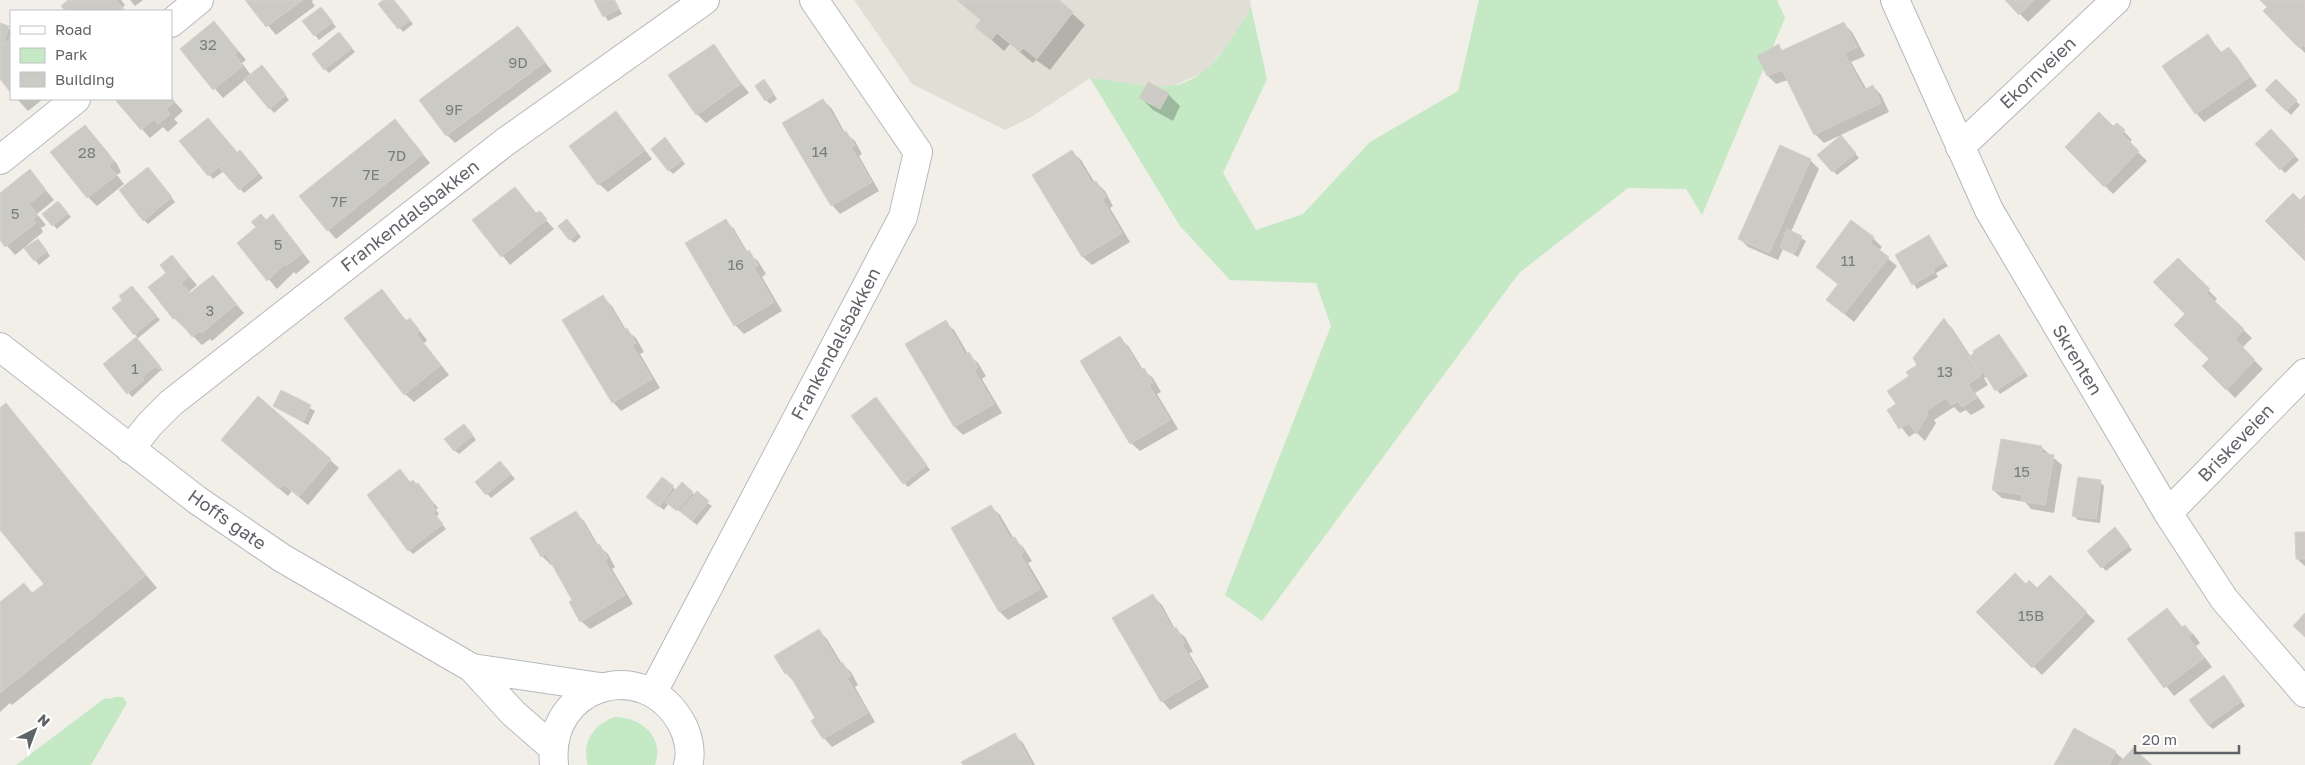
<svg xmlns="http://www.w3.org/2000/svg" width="2305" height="765" viewBox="0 0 2305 765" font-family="'Golos Text',sans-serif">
<rect width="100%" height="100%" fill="#f1efe8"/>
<path fill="#e1ded6" d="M854,0H1250L1251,7L1229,43L1204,72L1173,86H1150L1090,78L1031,117L1005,130L912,84Z"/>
<path fill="#c5e8c5" d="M1479,0H1777L1785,18L1702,215L1686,189L1628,188L1519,273L1262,621L1225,595L1331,326L1316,283L1230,280L1180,226L1090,78C1117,80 1145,88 1171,86C1209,82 1234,35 1251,7L1267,79L1223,173L1256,230L1303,214L1370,142L1458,91Z
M115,697H123L127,703L91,765H16L105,698L110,699Z
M615,717C641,717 665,737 655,765H588C581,742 594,724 615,717Z"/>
<path fill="#0003" d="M70,0H121L125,5L122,8L125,11H67L62,6Z
M130,0H143L135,6Z
M247,0H313L312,2L315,6L276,35Z
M385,0H393L413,24L403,32L380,4Z
M596,0H615L622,14L608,21Z
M957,0H1057L1085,25L1050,70L1036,60L1033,63L1010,44L1004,51L977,27L981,20Z
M2006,0H2051L2028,22Z
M2262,0H2305V53L2265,11L2269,7Z
M325,13L336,27L319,40L315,35Z
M1843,23L1852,32L1865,56L1851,62L1867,90L1873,86L1881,95L1889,112L1824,143L1815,134L1788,80L1776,84L1768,76L1778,46L1784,52Z
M0,25L11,30L9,41L11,39V91L0,77V48L2,46H0Z
M518,28L552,71L455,143L447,135Z
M222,31L246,60L242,63L251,75L266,70L289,100L274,113L246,79L223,98L181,49Z
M2208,36L2222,53L2229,48L2237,57L2257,86L2204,122L2196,113Z
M343,38L355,52L329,73L325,69Z
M713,46L749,93L706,123L697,114Z
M2276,80L2300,105L2291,115L2266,90Z
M768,85L777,99L770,104L766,100Z
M1168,94L1180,106L1173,121L1153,110L1141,98Z
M171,98L183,111L174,119L178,123L168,132L163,127L150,138L117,101L120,99Z
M17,99H43L28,111Z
M823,100L832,109L845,133L855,141L862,154L859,156L879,191L840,214L832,205Z
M616,113L652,159L608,192L599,184Z
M395,120L430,163L336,239L328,230Z
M212,123L237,154L244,156L263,178L244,193L224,171L213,179L181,142Z
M2117,124L2132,140L2129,143L2147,161L2113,194L2066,147L2113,128Z
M85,126L117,164L121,172L117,175L124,184L97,206L88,197Z
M2271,131L2299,160L2285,173L2257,144Z
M1845,141L1859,158L1837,175L1819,155Z
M669,143L685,164L673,174L669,170Z
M1072,152L1081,160L1095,183L1096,182L1105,191L1113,206L1110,208L1130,242L1092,265L1083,257L1034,175Z
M1810,160L1819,169L1791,232L1806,241L1798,257L1783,249L1778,260L1748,247L1740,239Z
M30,171L54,200L37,214L46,225L41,228L43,232L26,246L27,248L42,244L50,256L39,265L25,247L15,255L0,238V195Z
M152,173L175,202L148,224L144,220Z
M514,188L537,214L539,212L554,229L510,265L474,220Z
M62,207L71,217L57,229L53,225Z
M273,216L310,262L296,274L294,272L277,289L238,243Z
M726,221L734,229L748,253L758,261L766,274L762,277L782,311L744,334L735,325Z
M571,224L581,237L574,243L570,239Z
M1929,237L1948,266L1936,273L1938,277L1917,289L1897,256Z
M1873,238L1882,247L1879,251L1897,266L1854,322L1828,300L1839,285L1818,267Z
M172,257L197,285L189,292L191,294L213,277L244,313L212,341L210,339L202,345L174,318L168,273Z
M2178,259L2217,299L2214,302L2252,338L2242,348L2263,369L2235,398L2204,366L2211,359L2187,314Z
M381,291L407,321L418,329L427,340L424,343L449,375L414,402L405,394Z
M136,292L160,320L137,339L164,372L161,370L132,397L105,364L137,337L135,334L124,300Z
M603,297L612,306L626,330L636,338L644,352L640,354L660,388L621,411L613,402Z
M1944,320L1952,328L1971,357L1999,335L2028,376L2000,394L1987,376L1984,378L1988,385L1975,393L1985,407L1971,415L1966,410L1960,413L1954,407L1934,420L1936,423L1925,441L1916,432L1909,437L1888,410L1897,404Z
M945,322L954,330L968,354L978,363L986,376L982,379L1002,413L963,435L955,427L906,345Z
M1120,338L1129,347L1143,370L1153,378L1161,392L1157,394L1178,429L1140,451L1131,443Z
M282,392L315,411L308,425L274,406Z
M876,398L930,470L908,487L904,483Z
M5,405L157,588L12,705L10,703L0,712V604L24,584L33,594L46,584L0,528V409Z
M468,429L476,440L459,454L454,450Z
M2041,447L2062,465L2054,513L2031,509L2025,502L2002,498L1993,490Z
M231,448L330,460L339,468L308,505L292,491L288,496Z
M504,466L515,479L491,498L477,482Z
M662,478L676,490L682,484L695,495L712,506L697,525L669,503L664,510L652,501Z
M2100,482L2104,486L2100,523L2078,520L2074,516Z
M410,483L422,489L438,508L436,510L439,514L436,517L446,529L413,554L409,550Z
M991,507L1000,515L1014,539L1023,547L1032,561L1028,563L1048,597L1008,620L1000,612Z
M576,513L584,521L598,545L608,554L615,567L612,569L633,604L590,629L581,621L574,600L553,564L551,565L542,556L532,538Z
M2119,533L2132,550L2106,571L2088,551Z
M2305,533V566L2297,559Z
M2050,577L2095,621L2042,675L1977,612L2037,590Z
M1153,596L1162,605L1175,629L1185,637L1193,652L1189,653L1209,687L1170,710L1162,701Z
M2167,610L2183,628L2185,626L2194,635L2200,643L2196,646L2212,667L2174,696L2128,639Z
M819,631L827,639L842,664L851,672L858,685L855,687L875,722L832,747L824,738L817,719L794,682L786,673Z
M2227,681L2245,706L2213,729L2208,725Z
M1014,734L1023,743L1035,765H965Z
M2115,752L2124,760L2150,765H2056Z"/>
<path fill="#cccac5" stroke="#d6d1c6" d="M68,0H116L125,11H65L61,6Z
M245,0H303L266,27Z
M383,0H394L410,20L398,29L378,4Z
M594,0H614L619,9L603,17Z
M958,0H1059L1073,12L1037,59L1023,48L1020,52L997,33L991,40L975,27L981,19Z
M2005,0H2034L2019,15Z
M2260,0H2305V47L2303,45L2299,48L2263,11L2267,7Z
M321,7L333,22L314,36L302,21Z
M214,21L238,51L234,54L243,66L213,90L180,49Z
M1844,22L1857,47L1844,53L1864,90L1873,85L1881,103L1814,135L1782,70L1767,76L1757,56L1779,44L1781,51Z
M0,23L9,26L3,45L0,44Z
M518,26L545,62L446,136L419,100Z
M339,32L352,48L324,70L312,54Z
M2208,34L2220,53L2229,47L2250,77L2195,114L2162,66Z
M11,38V93L0,79V47Z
M714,44L741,84L696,115L668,75Z
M262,65L286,95L269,109L244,79Z
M764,79L774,94L765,101L755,86Z
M2276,79L2297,100L2286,111L2265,90Z
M1148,82L1169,93L1160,109L1139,98Z
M171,97L175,102L166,109L170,114L158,124L154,119L141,130L116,101L118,99Z
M823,99L843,133L846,131L855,146L851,147L872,182L831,206L782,123Z
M616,111L645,150L598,185L569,146Z
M2099,112L2113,126L2117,123L2125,130L2122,134L2139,151L2104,187L2065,147Z
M208,118L237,152L208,176L179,141Z
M395,119L423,154L327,231L299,196Z
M85,125L109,154L113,162L109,166L117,175L87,198L50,152Z
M2271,129L2295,155L2280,170L2255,144Z
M1841,135L1856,153L1832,172L1817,155Z
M665,137L682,160L668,171L651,149Z
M1780,145L1811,159L1769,253L1738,239Z
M240,150L259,173L239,190L219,167Z
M1072,150L1092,183L1096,181L1106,197L1102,199L1122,233L1082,257L1032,175Z
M148,167L172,197L143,221L119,190Z
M30,169L46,190L29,204L38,215L33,219L36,223L5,247L0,240V193Z
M515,187L536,213L540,211L547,219L501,257L472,220Z
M2293,193L2300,200L2305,195V229L2289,245L2265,221Z
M58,201L68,213L52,226L42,214Z
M261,214L266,220L273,214L303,253L286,266L285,264L267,281L237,243L256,227L251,222Z
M567,219L578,233L569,240L558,226Z
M726,219L746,253L749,250L758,265L754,268L774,302L734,326L685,243Z
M1851,220L1874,237L1870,243L1889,257L1844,314L1826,300L1838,284L1816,267Z
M1787,229L1802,236L1794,254L1780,248Z
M2305,229V261L2289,245Z
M1929,235L1945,262L1933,268L1935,272L1912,285L1895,255Z
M38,239L47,251L34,261L24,248Z
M172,255L189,276L181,283L190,293L213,275L238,306L235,305L202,333L200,331L192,337L176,317L173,319L148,287L166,273L160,265Z
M2178,258L2210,289L2206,293L2244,329L2235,339L2255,360L2226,390L2202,366L2209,359L2174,325L2185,314L2153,282Z
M132,286L157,316L134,335L112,308L122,300L119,296Z
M382,289L406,321L410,318L420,331L416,334L441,365L404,395L344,318Z
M603,295L624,330L627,328L636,343L632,345L652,379L612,403L562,320Z
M1944,318L1981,376L1968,384L1977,398L1962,407L1958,401L1951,405L1946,398L1926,411L1928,414L1916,434L1909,423L1899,429L1887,410L1896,404L1887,391L1909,376L1906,372L1917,365L1913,358Z
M946,320L965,355L969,352L978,367L974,370L994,404L954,427L905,344Z
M1999,334L2025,372L1995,391L1984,373L1985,371L1980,374L1969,357L1974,353L1973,351Z
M1120,336L1141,370L1144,368L1153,383L1149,385L1170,420L1130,444L1080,361Z
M136,337L161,367L158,369L156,366L142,377L144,380L127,394L103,364Z
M281,390L311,405L303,422L273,406Z
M258,396L331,459L299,497L283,484L279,489L221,440Z
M876,397L927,465L903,484L851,416Z
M6,403L146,575L0,693V602L24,583L32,593L44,584L0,530V408Z
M464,424L473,435L454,451L444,439Z
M2001,439L2042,446L2041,453L2054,455L2045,505L2021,501L2022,495L1992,490Z
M500,461L511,474L486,495L475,482Z
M400,469L410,482L413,480L416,484L418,483L434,504L432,505L436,510L433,512L443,524L408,551L367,495Z
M662,477L674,486L659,507L646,497Z
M2078,477L2101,480L2096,519L2072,516Z
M682,482L693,492L677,511L665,502Z
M697,491L709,501L692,521L680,511Z
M991,505L1011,539L1015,537L1024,552L1020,554L1040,589L999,612L951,528Z
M576,511L596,545L599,544L608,558L604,560L625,595L580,622L569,602L572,600L546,554L541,557L530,538Z
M2115,527L2129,545L2101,568L2087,551Z
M2295,532H2305V559H2296Z
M2015,573L2026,584L2029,580L2037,588L2050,575L2087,612L2032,668L1976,612Z
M1153,594L1173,629L1176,627L1185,643L1182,644L1201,678L1161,702L1112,618Z
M2167,608L2182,627L2185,625L2192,634L2188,637L2204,658L2164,688L2127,639Z
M2305,613V637L2293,626Z
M819,629L839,664L842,662L851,676L847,678L868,713L823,739L811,721L815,718L788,672L785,674L774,656Z
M2224,675L2242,701L2208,725L2189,700Z
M2074,728L2116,751L2109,765H2054Z
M1015,733L1032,765H963L961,762Z
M2133,748L2152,765H2118Z"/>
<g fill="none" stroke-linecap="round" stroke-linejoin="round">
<defs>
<path id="minor" d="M1895,0L1989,210L2168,513L2224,599L2305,693
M1960,147L2116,0
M130,449L150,424L171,403L505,142L705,0
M2168,513L2305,373
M653,692L903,217L918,152L814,0"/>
<path id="secondary" d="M171,23L199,0
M0,160L76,99
M0,347L197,500L282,558L472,668L513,713L552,747
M472,668L600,687
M554,764C546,685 644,654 682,724C688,735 692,753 688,765"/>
</defs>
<use href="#minor" stroke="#b5b8bc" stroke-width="30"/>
<use href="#secondary" stroke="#b6babf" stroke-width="30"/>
<use href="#minor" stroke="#fff" stroke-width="28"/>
<use href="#secondary" stroke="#fff" stroke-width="28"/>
</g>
<g text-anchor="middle" stroke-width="5" stroke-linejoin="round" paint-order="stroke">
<g font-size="15" fill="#7a7d7f">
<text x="208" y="50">32</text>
<text x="518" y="68">9D</text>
<text x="454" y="115">9F</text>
<text x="820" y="157">14</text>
<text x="87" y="158">28</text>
<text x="397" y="161">7D</text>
<text x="371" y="180">7E</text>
<text x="339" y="207">7F</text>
<text x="15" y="219">5</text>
<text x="278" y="250">5</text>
<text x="1848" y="266">11</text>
<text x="736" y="270">16</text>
<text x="210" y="316">3</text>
<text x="135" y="374">1</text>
<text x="1945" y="377">13</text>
<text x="2022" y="477">15</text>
<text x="2031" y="621">15B</text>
</g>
<g font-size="18" fill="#5f6368" stroke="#fff">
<text transform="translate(2038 73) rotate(-43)" y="6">Ekornveien</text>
<text transform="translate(410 216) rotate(-38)" y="6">Frankendalsbakken</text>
<text transform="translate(836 344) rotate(-62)" y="6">Frankendalsbakken</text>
<text transform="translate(2077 360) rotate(59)" y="6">Skrenten</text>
<text transform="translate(2236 443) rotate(-46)" y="6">Briskeveien</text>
<text transform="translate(227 520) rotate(35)" y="6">Hoffs gate</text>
</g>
</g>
<rect x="10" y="10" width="162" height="90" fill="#ffffff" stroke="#bfc1c3"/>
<rect x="20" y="26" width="25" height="8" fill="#ffffff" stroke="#bfc1c3"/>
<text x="55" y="35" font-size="15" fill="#5f6368">Road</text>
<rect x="20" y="48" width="25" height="15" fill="#c5e8c5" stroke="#bfc1c3"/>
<text x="55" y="60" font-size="15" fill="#5f6368">Park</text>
<rect x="20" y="72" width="25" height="15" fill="#cccac5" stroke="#bfc1c3"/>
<text x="55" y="85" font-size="15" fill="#5f6368">Building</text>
<g transform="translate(35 730) rotate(42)" stroke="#ffffff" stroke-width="4" paint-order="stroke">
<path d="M0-4L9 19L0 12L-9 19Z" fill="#5f6368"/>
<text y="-8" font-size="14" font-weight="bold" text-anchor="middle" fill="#5f6368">N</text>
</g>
<path d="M2135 745v8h104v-8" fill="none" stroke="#5f6368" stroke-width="2.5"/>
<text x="2142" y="745" font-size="15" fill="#5f6368" stroke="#ffffff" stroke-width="4" paint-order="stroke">20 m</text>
</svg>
